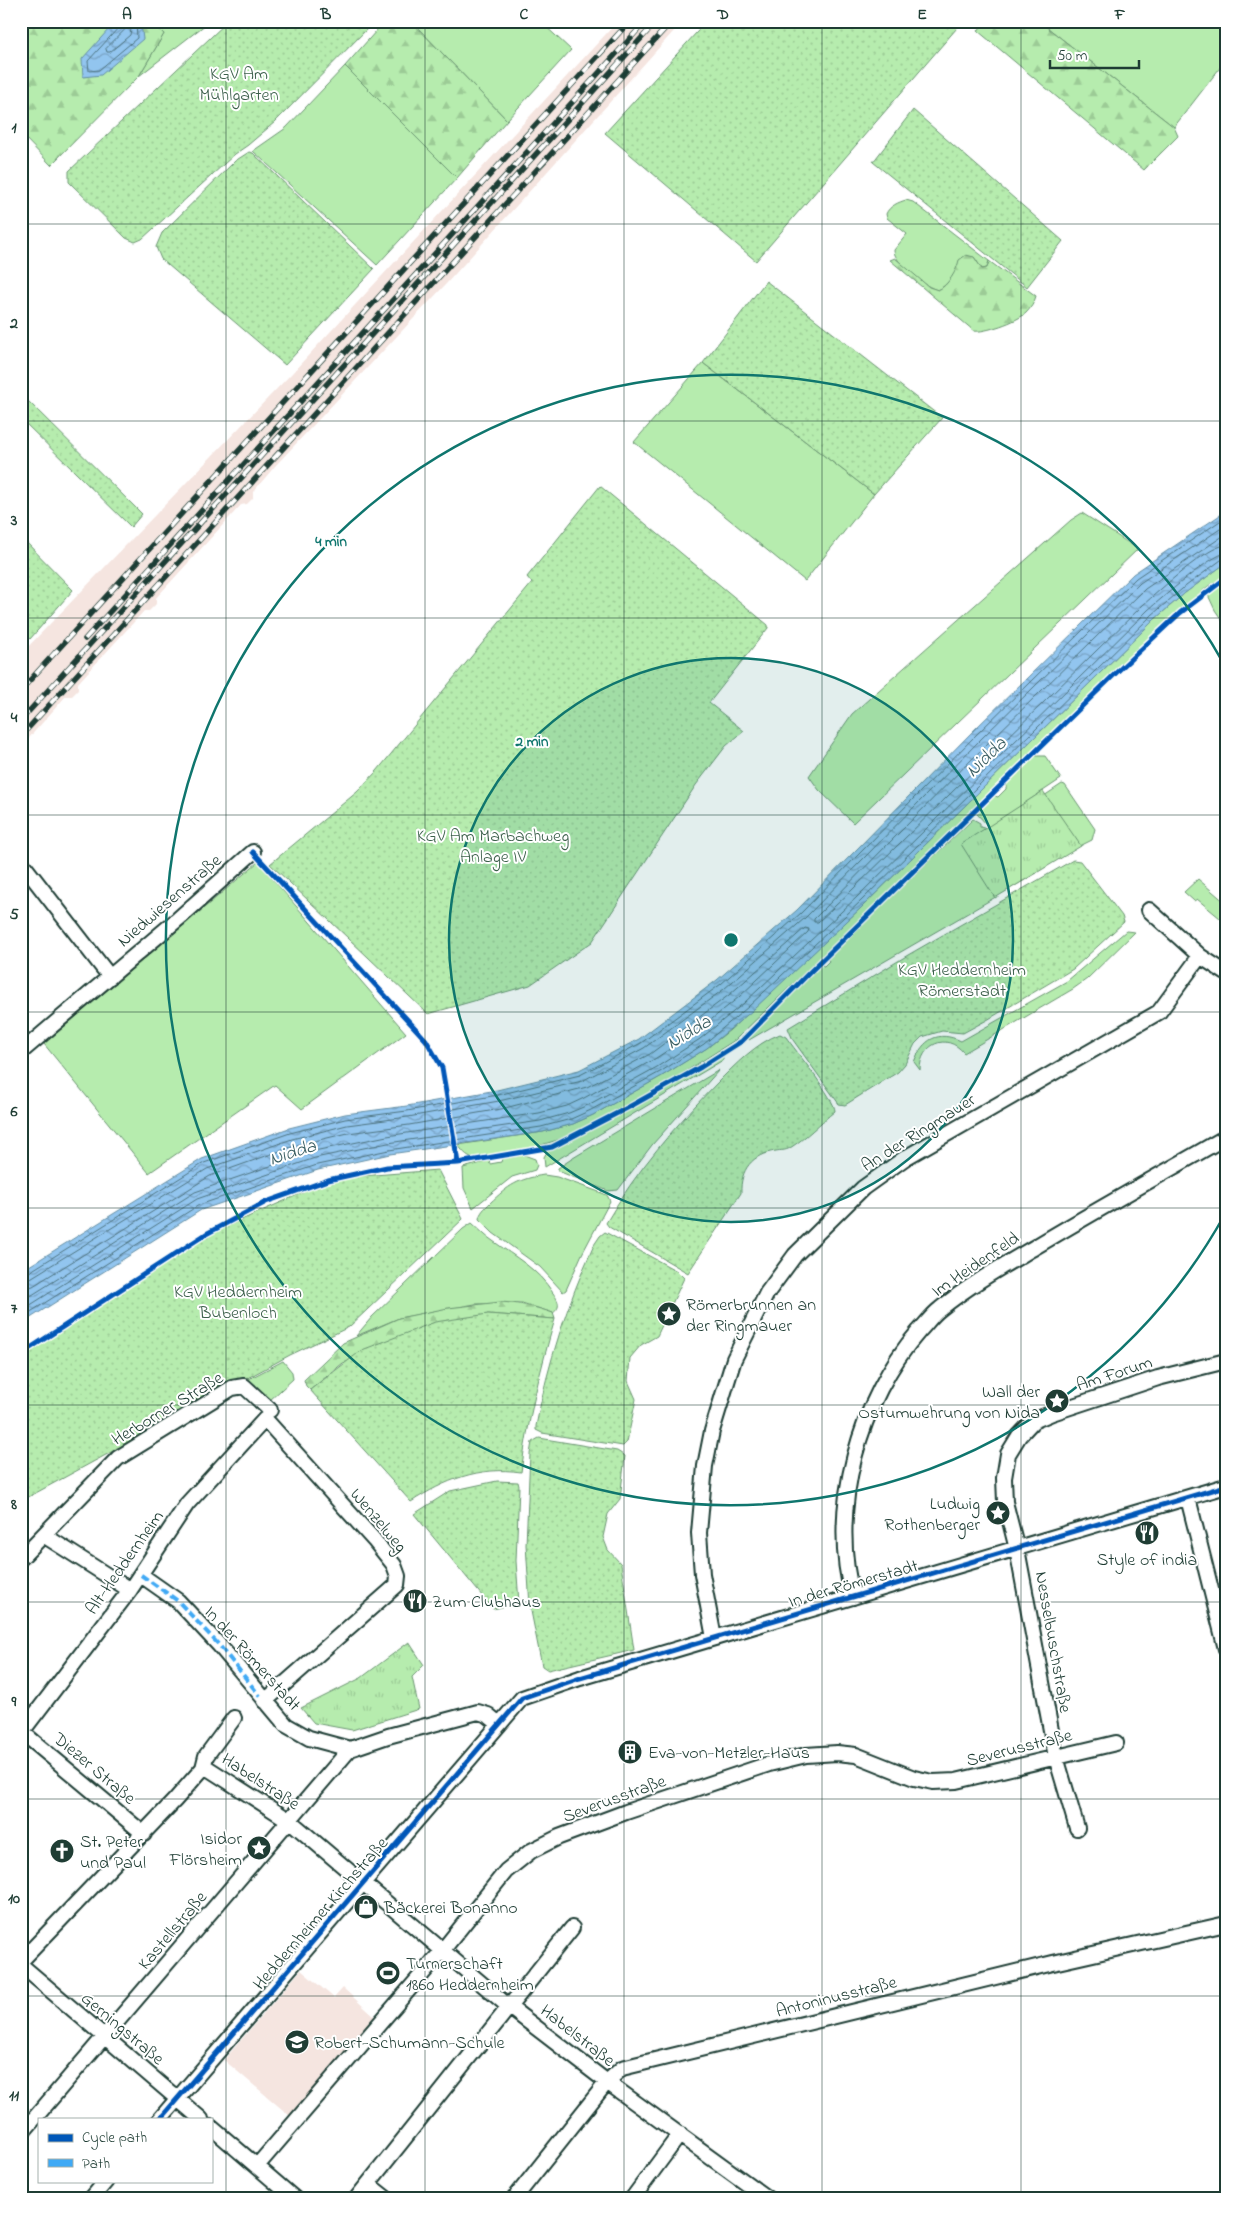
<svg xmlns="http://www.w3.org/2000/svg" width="1247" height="2220" viewBox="0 0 1247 2220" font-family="'Indie Flower',sans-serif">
<defs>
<pattern id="forest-firs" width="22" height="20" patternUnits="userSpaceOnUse" patternTransform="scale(1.25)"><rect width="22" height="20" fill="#b6ecae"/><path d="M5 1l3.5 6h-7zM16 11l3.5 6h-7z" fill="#9ccb96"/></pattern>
<pattern id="park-tufts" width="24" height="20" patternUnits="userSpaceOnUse" patternTransform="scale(1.25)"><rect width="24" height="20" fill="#b6ecae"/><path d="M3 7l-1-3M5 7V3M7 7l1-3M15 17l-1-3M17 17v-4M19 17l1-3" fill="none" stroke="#9ccb96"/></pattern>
<pattern id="garden-dots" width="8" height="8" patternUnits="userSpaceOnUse" patternTransform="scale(1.25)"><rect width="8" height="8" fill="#b6ecae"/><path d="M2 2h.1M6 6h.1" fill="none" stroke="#9ccb96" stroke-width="1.8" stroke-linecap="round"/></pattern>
<pattern id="water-waves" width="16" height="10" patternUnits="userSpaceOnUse" patternTransform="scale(1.25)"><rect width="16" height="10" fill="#92c5ef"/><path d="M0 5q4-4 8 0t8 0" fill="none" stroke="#77a1c2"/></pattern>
</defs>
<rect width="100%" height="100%" fill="#fff"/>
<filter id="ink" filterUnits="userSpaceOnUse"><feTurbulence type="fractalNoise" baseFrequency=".02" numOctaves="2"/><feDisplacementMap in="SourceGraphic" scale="10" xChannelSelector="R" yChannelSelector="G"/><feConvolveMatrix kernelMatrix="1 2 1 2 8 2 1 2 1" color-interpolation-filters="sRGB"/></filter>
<g filter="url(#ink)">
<path fill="#f5e5e0" d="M618,21H683L446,284L276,465L253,492V498L247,504L241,505L156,598V604L149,611H144L78,683V690L72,696H66L21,747V654L293,372Z
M301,1970L334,1998L343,1988L375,2017L290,2116L224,2060Z"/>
<path fill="#b6ecae" stroke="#6a9471" d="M150,21H210L139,76L164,34Z
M411,21H540L571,50L507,120Z
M1039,21H1226V60L1174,127Z
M345,66L457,178L377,265L253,151L286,128Z
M906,200L913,202L989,261L987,268L982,269L974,257L958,264C958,272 945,287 938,290C926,288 893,262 894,250L907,234L887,218L886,214C889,206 899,202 906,200Z
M703,363L874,494L805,581L634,442Z
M1082,513L1138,549L853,823L819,790L809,776L852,714L1071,520Z
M1226,563V575L1207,587L1156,632L735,1040L650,1094L567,1137L525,1150L478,1158C468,1158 464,1153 458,1145L543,1132L573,1124L593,1115L662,1076L707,1048L730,1030L864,905L1155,619L1185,593Z
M1226,582V626L1215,610L1208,595Z
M1035,756H1045L1061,779L989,827L977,814L995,796L998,797L1006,789V785Z
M1062,784L1065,785L1095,829L1092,840L1078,847L1044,796Z
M973,819L980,823V827L995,831L1037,873L749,1040L750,1034L757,1028L821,965L824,966L829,961L827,958Z
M258,862L406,1033L302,1109L275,1085L149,1173L44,1044Z
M1198,879L1226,903V923L1197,899L1194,901L1184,892Z
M1126,931L1135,932L1087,979L1073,989L964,1053C946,1031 920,1045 920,1070L914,1062C923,1039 938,1030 961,1041L1067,981Z
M723,1055V1060L545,1167L544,1157L548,1150L645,1102Z
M719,1070L652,1145L618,1190L608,1191L558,1171V1168L573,1158Z
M524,1155L535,1159L537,1165L535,1170L512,1177L473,1208L464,1188L463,1168L489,1161L490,1164L501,1162L502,1159Z
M544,1175L557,1177L602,1193L607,1195L610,1201L582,1254L566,1290L563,1292L540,1267L493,1233L479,1219C480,1212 485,1208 490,1203C509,1185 518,1179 544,1175Z
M472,1223C479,1229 485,1236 493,1241C515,1257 538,1269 553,1293C558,1300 562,1307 553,1313L522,1303L475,1304L399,1318L356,1336L372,1317L463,1229Z
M283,1361L292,1372L293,1379L269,1401L243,1382Z"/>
<path fill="url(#forest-firs)" stroke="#6a9471" d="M21,21H150L164,34L139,76L51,165L21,134Z
M385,21H411L507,120L457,178L345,66Z
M985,21H1039L1174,127L1178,136L1144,170L978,31Z
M966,255L974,257L982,269L987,268L989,261L1036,296C1034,303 1031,308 1026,313C1018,321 984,333 974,331L890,260L895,258L929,287L938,290C948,286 957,270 959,260Z
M500,1302C519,1303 536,1307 553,1313L555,1319L488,1314L343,1363L310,1390L306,1386L304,1380L343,1343L399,1318L448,1308Z"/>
<path fill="url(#park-tufts)" stroke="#6a9471" d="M1043,791L1081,846L995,898L961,844Z
M409,1642L424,1665L412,1677L419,1709L352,1730L314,1723L301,1708L361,1678Z"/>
<path fill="url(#garden-dots)" stroke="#6a9471" d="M228,21H375L275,122L248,145L235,154L142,239L135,242L126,238L69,182V171Z
M707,21H963L756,261L605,133Z
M913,110L1063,241L1027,287L873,162Z
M249,152L253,153L374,269L285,365L161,259L156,247L162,233L235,161Z
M766,281L942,418L874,494L703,363Z
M21,394L142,514L131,527L21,419Z
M600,486L768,625V628L709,703L744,731L726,746L696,785L592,942L530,985L428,1014L270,864L357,792L377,771L532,583L527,577Z
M21,537L73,590L30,639L21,630Z
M1073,860L1080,861L1122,916L1124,922L1073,969L987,1020L963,1033L942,1031L922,1037L915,1044L905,1064L898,1072L845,1105L839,1104L793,1040L788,1028L908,955Z
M780,1034L786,1037C795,1050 835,1099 835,1111C820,1123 806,1138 790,1148C785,1151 781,1150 776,1151C752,1154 740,1170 741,1193L688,1273L609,1227L606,1223C636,1171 675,1126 717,1083C735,1065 756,1043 780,1034Z
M438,1170L463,1219L349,1327L290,1355L21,1501V1356L205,1236L336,1178Z
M605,1232L677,1271L684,1278L657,1336L641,1345L630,1358L628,1381L636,1399L627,1442L623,1446L542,1433L536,1430V1426C548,1363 567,1304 594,1245L600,1236Z
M488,1314L555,1319C540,1370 528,1420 521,1472C479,1466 445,1480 411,1502L310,1390L362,1350L435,1322Z
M539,1438L617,1451L625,1456L620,1499L608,1514L603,1537L608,1550L621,1564L634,1650L548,1670L542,1666L530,1606L526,1545L530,1454L532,1442Z
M497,1481L518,1482L519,1486L516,1561L519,1603L493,1609L414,1514L450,1491Z"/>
<path fill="url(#water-waves)" stroke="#648fa4" d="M119,21H139L141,24L143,39L101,75L83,77L82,59L109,29Z
M1226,511V563L1185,593L1155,619L864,905L752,1011L707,1048L662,1076L593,1115L573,1124L543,1132L390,1154L318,1170L201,1210L21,1324V1271L202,1159L289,1128L345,1114L407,1106L497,1090L579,1070L639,1039L717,980L797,910L973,731L1133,574Z"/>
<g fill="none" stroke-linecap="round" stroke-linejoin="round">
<path stroke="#4d737f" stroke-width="1" d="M121,21L120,26L88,61L89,71L99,70L137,38L136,21
M128,27L131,29L130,35L110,52H107L106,49Z
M1226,534L1145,589L986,745L814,919V922H818L851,891L1143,605C1159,591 1207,546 1226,545
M21,1275L26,1274L204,1163L290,1133L345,1119L407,1111L498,1095L580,1075L641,1043L721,984L801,913L976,735L1136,578L1226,517
M21,1281L29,1279L207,1169L292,1139L347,1125L408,1117L499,1101L582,1081L644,1048L724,989L805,918L981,739L1140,583L1226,525
M21,1289L33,1286L210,1176L294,1146L348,1133L409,1125L501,1109L587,1087L650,1054L729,995L805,928L809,929L808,932L739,997L696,1032L653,1060L584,1098L567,1106L539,1113L387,1136L314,1151L195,1192L21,1302
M21,1311L197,1199L315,1158L388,1143L540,1121L569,1113L588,1105L657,1067L700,1039L744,1003L857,897L1148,610C1161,599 1212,554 1226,553
M21,1318L199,1205L317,1165L389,1150L541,1127L571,1119L591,1110L660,1072L704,1044L748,1007L861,901L1152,615L1182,589L1221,560L1226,559"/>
<defs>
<path id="minor" d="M21,862L110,977
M1149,910L1200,956L1226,973
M21,1052L178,919L253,852
M1188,1498L1226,1649
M45,1536L130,1590
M21,1558L118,1458L232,1388L244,1386L270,1410
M141,1575L178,1601L219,1645L286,1725L309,1738L350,1749L388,1736L478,1712L488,1715L499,1724
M853,1597C828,1510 860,1398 919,1331C926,1324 932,1315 940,1309C969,1285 1003,1266 1035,1247C1098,1209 1162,1174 1226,1137
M714,1638L702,1574L699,1533L705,1466L712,1431L734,1359L767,1293L795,1255L863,1188L905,1158L1159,1012L1200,956
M22,1732L144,1834
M21,1733L130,1590L187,1504L265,1419L374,1540L394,1565L398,1576L397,1585L265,1701
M203,1768L209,1769L290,1821L508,2006L607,2082L768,2199
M1077,1828L1056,1757L1017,1549L1005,1502L1004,1478L1008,1454L1019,1436L1033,1421L1052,1413L1158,1378L1226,1361
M21,1961L175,1800L203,1768L206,1756L234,1718
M21,1965L201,2119
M160,2119L522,1698L580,1678L1226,1486
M211,2127L295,2199
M21,2134L350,1749
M257,2166L442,1951L506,1871L531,1851L559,1837L626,1812L769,1764L806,1755L837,1753L856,1755L914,1778L933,1782L956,1781L1116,1743
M368,2184L387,2199
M91,2199L106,2181
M356,2199L572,1928
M514,2199L607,2082L622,2068L1053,1963L1226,1924
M632,2199L680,2134
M1224,2199L1226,2198"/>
</defs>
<use href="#minor" stroke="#1f3d34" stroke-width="18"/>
<use href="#minor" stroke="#fff" stroke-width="14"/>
<defs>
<path id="rail" d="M85,639L646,21
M21,690L630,21
M21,720L657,21
M21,736L672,21"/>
</defs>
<use href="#rail" stroke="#1f3d34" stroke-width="5.5"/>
<use href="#rail" stroke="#fff" stroke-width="4" stroke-dasharray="11" stroke-linecap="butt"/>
<path stroke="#3fa9f5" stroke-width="4" stroke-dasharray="8 4" stroke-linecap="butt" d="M141,1575L178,1601L219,1645L260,1696"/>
<defs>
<path id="cycleway" d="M253,852L426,1040L442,1068L458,1163
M21,1354L206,1234L266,1202L328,1180L387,1167L458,1163L552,1147L629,1107L701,1067L742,1041L810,972L1119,670L1180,613L1226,578
M160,2119L522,1698L580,1678L1226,1486"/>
</defs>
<use href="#cycleway" stroke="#fff" stroke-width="8"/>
<use href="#cycleway" stroke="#0057b8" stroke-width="5"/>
</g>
</g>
<path fill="none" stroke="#1f3d34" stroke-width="1" stroke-opacity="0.55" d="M226,21V2199M425,21V2199M624,21V2199M822,21V2199M1021,21V2199M21,224H1226M21,421H1226M21,618H1226M21,815H1226M21,1012H1226M21,1208H1226M21,1405H1226M21,1602H1226M21,1799H1226M21,1996H1226"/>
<circle cx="731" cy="940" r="282" fill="#0f766e" fill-opacity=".12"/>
<g fill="none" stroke="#0f766e" stroke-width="2.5">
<circle cx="731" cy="940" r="282"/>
<path d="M1225 1214A565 565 0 1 1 1225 666"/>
</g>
<defs>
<symbol id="sight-disc" viewBox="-11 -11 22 22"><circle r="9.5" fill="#1f3d34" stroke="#fff"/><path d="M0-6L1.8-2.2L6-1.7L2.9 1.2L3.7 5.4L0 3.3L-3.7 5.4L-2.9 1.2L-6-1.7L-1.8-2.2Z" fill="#fff"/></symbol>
<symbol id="restaurant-disc" viewBox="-11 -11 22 22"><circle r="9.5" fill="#1f3d34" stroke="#fff"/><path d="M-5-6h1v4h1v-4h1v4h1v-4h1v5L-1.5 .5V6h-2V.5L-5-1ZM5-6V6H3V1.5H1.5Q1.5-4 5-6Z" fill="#fff"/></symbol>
<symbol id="building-disc" viewBox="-11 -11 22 22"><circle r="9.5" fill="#1f3d34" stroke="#fff"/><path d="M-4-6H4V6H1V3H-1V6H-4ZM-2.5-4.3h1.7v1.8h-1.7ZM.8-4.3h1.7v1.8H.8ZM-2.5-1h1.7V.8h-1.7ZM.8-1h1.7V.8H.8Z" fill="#fff"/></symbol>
<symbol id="church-disc" viewBox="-11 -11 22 22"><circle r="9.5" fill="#1f3d34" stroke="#fff"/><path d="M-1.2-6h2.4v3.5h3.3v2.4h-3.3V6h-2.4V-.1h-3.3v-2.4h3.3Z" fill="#fff"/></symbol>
<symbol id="shop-disc" viewBox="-11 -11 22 22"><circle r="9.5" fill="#1f3d34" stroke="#fff"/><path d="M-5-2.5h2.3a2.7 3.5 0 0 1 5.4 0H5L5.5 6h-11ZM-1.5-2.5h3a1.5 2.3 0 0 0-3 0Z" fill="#fff"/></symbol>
<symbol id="stadium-disc" viewBox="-11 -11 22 22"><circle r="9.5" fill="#1f3d34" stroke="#fff"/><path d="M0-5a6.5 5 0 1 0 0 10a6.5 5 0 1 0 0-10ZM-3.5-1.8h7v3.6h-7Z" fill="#fff"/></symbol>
<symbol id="school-disc" viewBox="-11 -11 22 22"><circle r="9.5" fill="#1f3d34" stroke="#fff"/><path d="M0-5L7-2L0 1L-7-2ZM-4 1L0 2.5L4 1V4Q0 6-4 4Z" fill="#fff"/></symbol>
</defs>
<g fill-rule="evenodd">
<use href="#sight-disc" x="655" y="1300" width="28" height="28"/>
<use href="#sight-disc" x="1043" y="1387" width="28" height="28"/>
<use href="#sight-disc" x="984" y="1499" width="28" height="28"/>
<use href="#restaurant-disc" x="1133" y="1519" width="28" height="28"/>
<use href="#restaurant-disc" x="401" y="1587" width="28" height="28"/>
<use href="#building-disc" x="616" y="1738" width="28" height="28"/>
<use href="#sight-disc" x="245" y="1834" width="28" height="28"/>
<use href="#church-disc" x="48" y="1837" width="28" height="28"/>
<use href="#shop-disc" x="352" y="1893" width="28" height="28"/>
<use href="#stadium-disc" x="374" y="1959" width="28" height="28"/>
<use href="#school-disc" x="283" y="2028" width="28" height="28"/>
</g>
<g text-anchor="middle" stroke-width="4" stroke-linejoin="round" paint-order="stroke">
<g font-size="18" fill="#3d604c" stroke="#fff">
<text x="239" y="79">KGV Am<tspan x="239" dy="21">Mühlgarten</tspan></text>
<text x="493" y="841">KGV Am Marbachweg<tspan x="493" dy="21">Anlage IV</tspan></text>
<text x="962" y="975">KGV Heddernheim<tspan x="962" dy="21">Römerstadt</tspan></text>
<text x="238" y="1297">KGV Heddernheim<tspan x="238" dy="21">Bubenloch</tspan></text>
</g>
<g font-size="18" fill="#1f3d34" stroke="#fff">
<text transform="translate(169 900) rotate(-41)" y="6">Niedwiesenstraße</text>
<text transform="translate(918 1132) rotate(-32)" y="6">An der Ringmauer</text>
<text transform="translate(975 1264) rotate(-34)" y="6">Im Heidenfeld</text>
<text transform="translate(1114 1373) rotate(-18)" y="6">Am Forum</text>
<text transform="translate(167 1408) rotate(-31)" y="6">Herborner Straße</text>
<text transform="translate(379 1520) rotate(50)" y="6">Wenzelweg</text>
<text transform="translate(124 1562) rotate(-55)" y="6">Alt-Heddernheim</text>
<text transform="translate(853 1583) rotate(-16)" y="6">In der Römerstadt</text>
<text transform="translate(1054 1642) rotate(80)" y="6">Nesselbuschstraße</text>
<text transform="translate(253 1658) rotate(48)" y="6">In der Römerstadt</text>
<text transform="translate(1019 1747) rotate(-14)" y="6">Severusstraße</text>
<text transform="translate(95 1768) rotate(40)" y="6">Diezer Straße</text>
<text transform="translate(261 1781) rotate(33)" y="6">Habelstraße</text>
<text transform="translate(614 1798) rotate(-20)" y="6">Severusstraße</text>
<text transform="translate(320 1913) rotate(-49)" y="6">Heddernheimer Kirchstraße</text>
<text transform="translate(172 1930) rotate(-50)" y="6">Kastellstraße</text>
<text transform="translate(836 1996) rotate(-14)" y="6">Antoninusstraße</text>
<text transform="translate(123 2028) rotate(40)" y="6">Gerningstraße</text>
<text transform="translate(578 2035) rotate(38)" y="6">Habelstraße</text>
</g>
<g font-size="18" fill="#1f3d34" stroke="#fff" text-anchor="start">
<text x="686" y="1310">Römerbrunnen an<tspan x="686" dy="21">der Ringmauer</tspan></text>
<text x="1040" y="1397" text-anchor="end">Wall der<tspan x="1040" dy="21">Ostumwehrung von Nida</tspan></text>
<text x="980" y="1509" text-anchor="end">Ludwig<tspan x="980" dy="21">Rothenberger</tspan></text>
<text x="1147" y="1565" text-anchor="middle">Style of india</text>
<text x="432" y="1607">Zum Clubhaus</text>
<text x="648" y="1758">Eva-von-Metzler-Haus</text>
<text x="242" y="1844" text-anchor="end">Isidor<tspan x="242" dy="21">Flörsheim</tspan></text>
<text x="80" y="1847">St. Peter<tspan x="80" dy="21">und Paul</tspan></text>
<text x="384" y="1913">Bäckerei Bonanno</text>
<text x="406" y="1969">Turnerschaft<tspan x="406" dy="21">1860 Heddernheim</tspan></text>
<text x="314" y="2048">Robert-Schumann-Schule</text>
</g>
<g font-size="19" font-style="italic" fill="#3c5f63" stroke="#fff">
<text transform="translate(985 756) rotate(-44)" y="7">Nidda</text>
<text transform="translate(688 1031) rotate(-31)" y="7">Nidda</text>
<text transform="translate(292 1151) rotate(-18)" y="7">Nidda</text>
</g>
</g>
<circle cx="731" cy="940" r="8" fill="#0f766e" stroke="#fff" stroke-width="2.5"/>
<g font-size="15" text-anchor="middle" font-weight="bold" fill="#0f766e" stroke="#fff" stroke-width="4" stroke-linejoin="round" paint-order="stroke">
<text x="331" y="546">4 min</text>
<text x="532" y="746">2 min</text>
</g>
<rect width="1247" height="2220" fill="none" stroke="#fff" stroke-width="55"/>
<rect x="38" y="2118" width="175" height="65" fill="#ffffff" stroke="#a5b1ae"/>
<rect x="48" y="2134" width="25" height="8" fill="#0057b8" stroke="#a5b1ae"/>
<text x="82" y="2142" font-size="15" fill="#1f3d34">Cycle path</text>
<rect x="48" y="2159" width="25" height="8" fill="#3fa9f5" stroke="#a5b1ae"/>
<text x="82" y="2168" font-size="15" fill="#1f3d34">Path</text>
<path d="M1050 60v8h89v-8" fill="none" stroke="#1f3d34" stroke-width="2.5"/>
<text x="1057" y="60" font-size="15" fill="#1f3d34" stroke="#ffffff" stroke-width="4" paint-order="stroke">50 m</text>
<rect x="28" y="28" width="1192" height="2164" fill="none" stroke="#1f3d34" stroke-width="2"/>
<g font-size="16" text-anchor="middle" font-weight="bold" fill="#1f3d34">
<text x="127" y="19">A</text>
<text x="326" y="19">B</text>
<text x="524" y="19">C</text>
<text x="723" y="19">D</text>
<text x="922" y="19">E</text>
<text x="1120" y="19">F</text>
<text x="14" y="132">1</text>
<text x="14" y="328">2</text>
<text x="14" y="525">3</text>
<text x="14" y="722">4</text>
<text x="14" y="919">5</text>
<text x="14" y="1116">6</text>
<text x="14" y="1313">7</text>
<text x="14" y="1509">8</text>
<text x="14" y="1706">9</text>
<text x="14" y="1903">10</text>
<text x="14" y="2100">11</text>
</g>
</svg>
